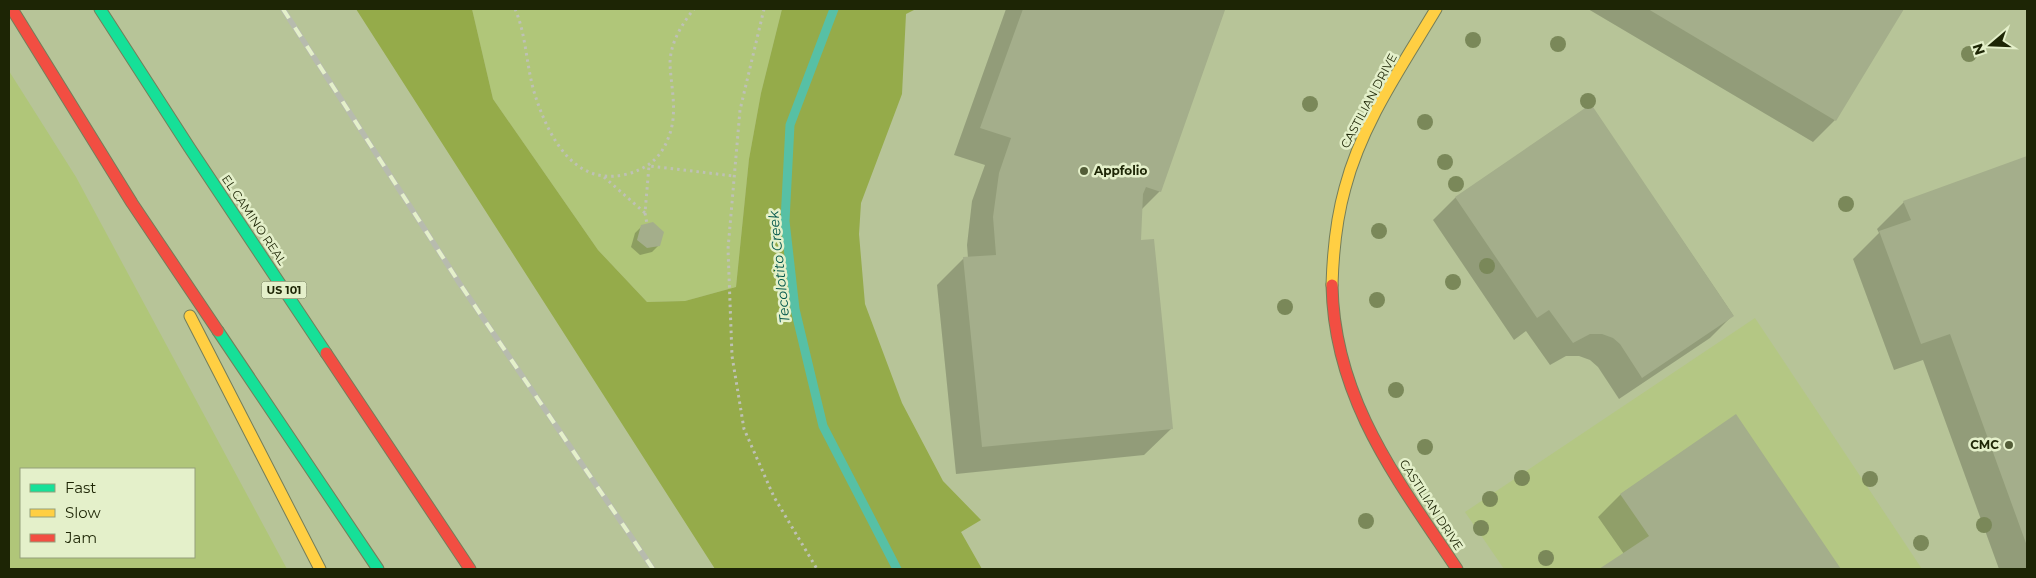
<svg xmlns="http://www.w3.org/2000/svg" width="2036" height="578" viewBox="0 0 2036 578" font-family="Montserrat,sans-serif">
<rect width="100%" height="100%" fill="#b7c498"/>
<path fill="#b4c784" d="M1755,318L1922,569H1504L1465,512Z"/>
<path fill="#b0c679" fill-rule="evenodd" d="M472,9H782L761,93L749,159L736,287L685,301L647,302L598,250L493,99Z
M9,71L76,177L287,569H9ZM21,469H194V557H21Z"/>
<path fill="#95ab4a" d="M356,9H472L493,99L598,250L647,302L685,301L736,287L749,159L761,93L782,9H916L906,14L902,94L861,203L859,234L865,304L902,403L943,481L981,520L961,532L982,569H715Z"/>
<path fill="#0003" d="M1006,9H1218L1224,11L1160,191L1141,210L1140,242L1171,429L1144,455L956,474L937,285L964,258H968L967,245L972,201L985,165L954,155Z
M1588,9H1902L1835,120L1813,142Z
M1591,106L1733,315L1710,338L1619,399L1598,367L1590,360L1579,356H1566L1550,365L1526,331L1514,340L1433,220L1455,198Z
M2027,157V569H1999L1923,360L1894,370L1853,259L1879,233L1877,229L1904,202Z
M642,226L659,245L652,252L640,255L631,247L635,233Z
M1735,416L1839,569H1602L1624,554L1598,517L1621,494Z"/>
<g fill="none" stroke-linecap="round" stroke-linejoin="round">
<path stroke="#57c0a5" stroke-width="9" d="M834,9L790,125L785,221L795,309L823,426L897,569"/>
</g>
<path fill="#a4ae8b" d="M1023,9L1225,10L1161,192L1146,187L1143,194L1141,240L1154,239L1173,429L982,447L963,257L996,255L993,217L999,173L1011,138L980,128Z
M1648,9H1904L1836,121Z
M1591,104L1734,316L1642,378L1620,344L1613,338L1602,334H1590L1573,343L1549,310L1537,318L1455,197Z
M2027,156V546L1950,334L1921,344L1879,231L1911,220L1903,201Z
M653,222L664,232L660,246L647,248L637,240L641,225Z
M1736,414L1841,569H1599L1649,536L1620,494Z"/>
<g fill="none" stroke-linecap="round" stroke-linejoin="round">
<defs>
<path id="fast" d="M100,9L189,147L326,353
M218,331L378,569"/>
<path id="slow" d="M1332,285C1333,252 1336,220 1345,188C1362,123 1402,66 1436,9
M190,316L320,569"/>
<path id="jam" d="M12,9L132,203L218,331
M1332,285C1334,399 1397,479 1457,569
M326,353L470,569"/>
</defs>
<use href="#fast" stroke="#747e5a" stroke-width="13"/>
<use href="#slow" stroke="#747e5a" stroke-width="13"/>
<use href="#jam" stroke="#747e5a" stroke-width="13"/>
<path stroke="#bec1b5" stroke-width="3" stroke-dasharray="2.5 4" stroke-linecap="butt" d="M515,9C527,36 526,69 536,98C549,137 574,185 623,175C646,170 661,159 669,136C678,113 671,87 670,64C670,43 682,24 694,9
M764,9L740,110L728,249L732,356L744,429L774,497L817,569
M604,177L645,213L649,166L734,176
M645,213L647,224"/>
<use href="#fast" stroke="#16e098" stroke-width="11"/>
<use href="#slow" stroke="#ffcf43" stroke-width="11"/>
<use href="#jam" stroke="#f24e42" stroke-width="11"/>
<defs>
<path id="rail" d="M283,9L460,284L653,569"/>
</defs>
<use href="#rail" stroke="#b7bbae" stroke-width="5.5"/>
<use href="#rail" stroke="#e4f0ca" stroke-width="4" stroke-dasharray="11" stroke-linecap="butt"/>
</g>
<g fill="#7a8859">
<circle cx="1473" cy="40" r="8"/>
<circle cx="1558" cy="44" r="8"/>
<circle cx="1969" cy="54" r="8"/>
<circle cx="1588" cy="101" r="8"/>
<circle cx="1310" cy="104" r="8"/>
<circle cx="1425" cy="122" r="8"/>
<circle cx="1445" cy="162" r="8"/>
<circle cx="1456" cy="184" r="8"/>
<circle cx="1846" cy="204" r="8"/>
<circle cx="1379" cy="231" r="8"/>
<circle cx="1487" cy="266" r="8"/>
<circle cx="1453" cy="282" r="8"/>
<circle cx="1377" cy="300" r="8"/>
<circle cx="1285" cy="307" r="8"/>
<circle cx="1396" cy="390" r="8"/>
<circle cx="1425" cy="447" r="8"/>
<circle cx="1522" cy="478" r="8"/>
<circle cx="1870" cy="479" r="8"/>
<circle cx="1490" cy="499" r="8"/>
<circle cx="1366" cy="521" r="8"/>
<circle cx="1984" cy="525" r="8"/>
<circle cx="1481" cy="528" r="8"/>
<circle cx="1921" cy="543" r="8"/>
<circle cx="1546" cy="558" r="8"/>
</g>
<g fill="#535d38" stroke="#e4f0ca" stroke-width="2">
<circle cx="1084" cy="171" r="5"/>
<circle cx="2009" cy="445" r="5"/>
</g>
<g text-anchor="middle" stroke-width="5" stroke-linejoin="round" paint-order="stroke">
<rect fill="#e4f0ca" stroke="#596240" stroke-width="1" x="261.5" y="281.5" width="45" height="17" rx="4"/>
<g font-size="11" font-weight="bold" fill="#1d2505">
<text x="284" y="294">US 101</text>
</g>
<g font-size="12" fill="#1d2505" stroke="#e4f0ca">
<text transform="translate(1369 101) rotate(-62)" y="4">CASTILIAN DRIVE</text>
<text transform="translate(254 220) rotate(56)" y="4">EL CAMINO REAL</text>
<text transform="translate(1431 505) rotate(57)" y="4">CASTILIAN DRIVE</text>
</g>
<g font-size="12" font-weight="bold" fill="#1d2505" stroke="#e4f0ca" text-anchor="start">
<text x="1094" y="175">Appfolio</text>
<text x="1999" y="449" text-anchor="end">CMC</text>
</g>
<g font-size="14" font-style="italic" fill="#02564c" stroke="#e4f0ca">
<text transform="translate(779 267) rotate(-96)" y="5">Tecolotito Creek</text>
</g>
</g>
<rect width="2036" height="578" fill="none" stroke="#1d2505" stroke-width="20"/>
<rect x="20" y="468" width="175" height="90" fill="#e4f0ca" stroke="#949f7b"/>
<rect x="30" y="484" width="25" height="8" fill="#16e098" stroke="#949f7b"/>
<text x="65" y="493" font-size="15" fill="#1d2505">Fast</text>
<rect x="30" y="509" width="25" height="8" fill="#ffcf43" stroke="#949f7b"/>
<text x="65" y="518" font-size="15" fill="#1d2505">Slow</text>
<rect x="30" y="534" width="25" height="8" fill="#f24e42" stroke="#949f7b"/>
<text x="65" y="543" font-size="15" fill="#1d2505">Jam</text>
<g transform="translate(1991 45) rotate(251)" stroke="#e4f0ca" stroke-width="4" paint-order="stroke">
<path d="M0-4L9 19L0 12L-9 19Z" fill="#1d2505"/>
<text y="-8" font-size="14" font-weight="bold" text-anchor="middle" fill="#1d2505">N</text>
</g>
</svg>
